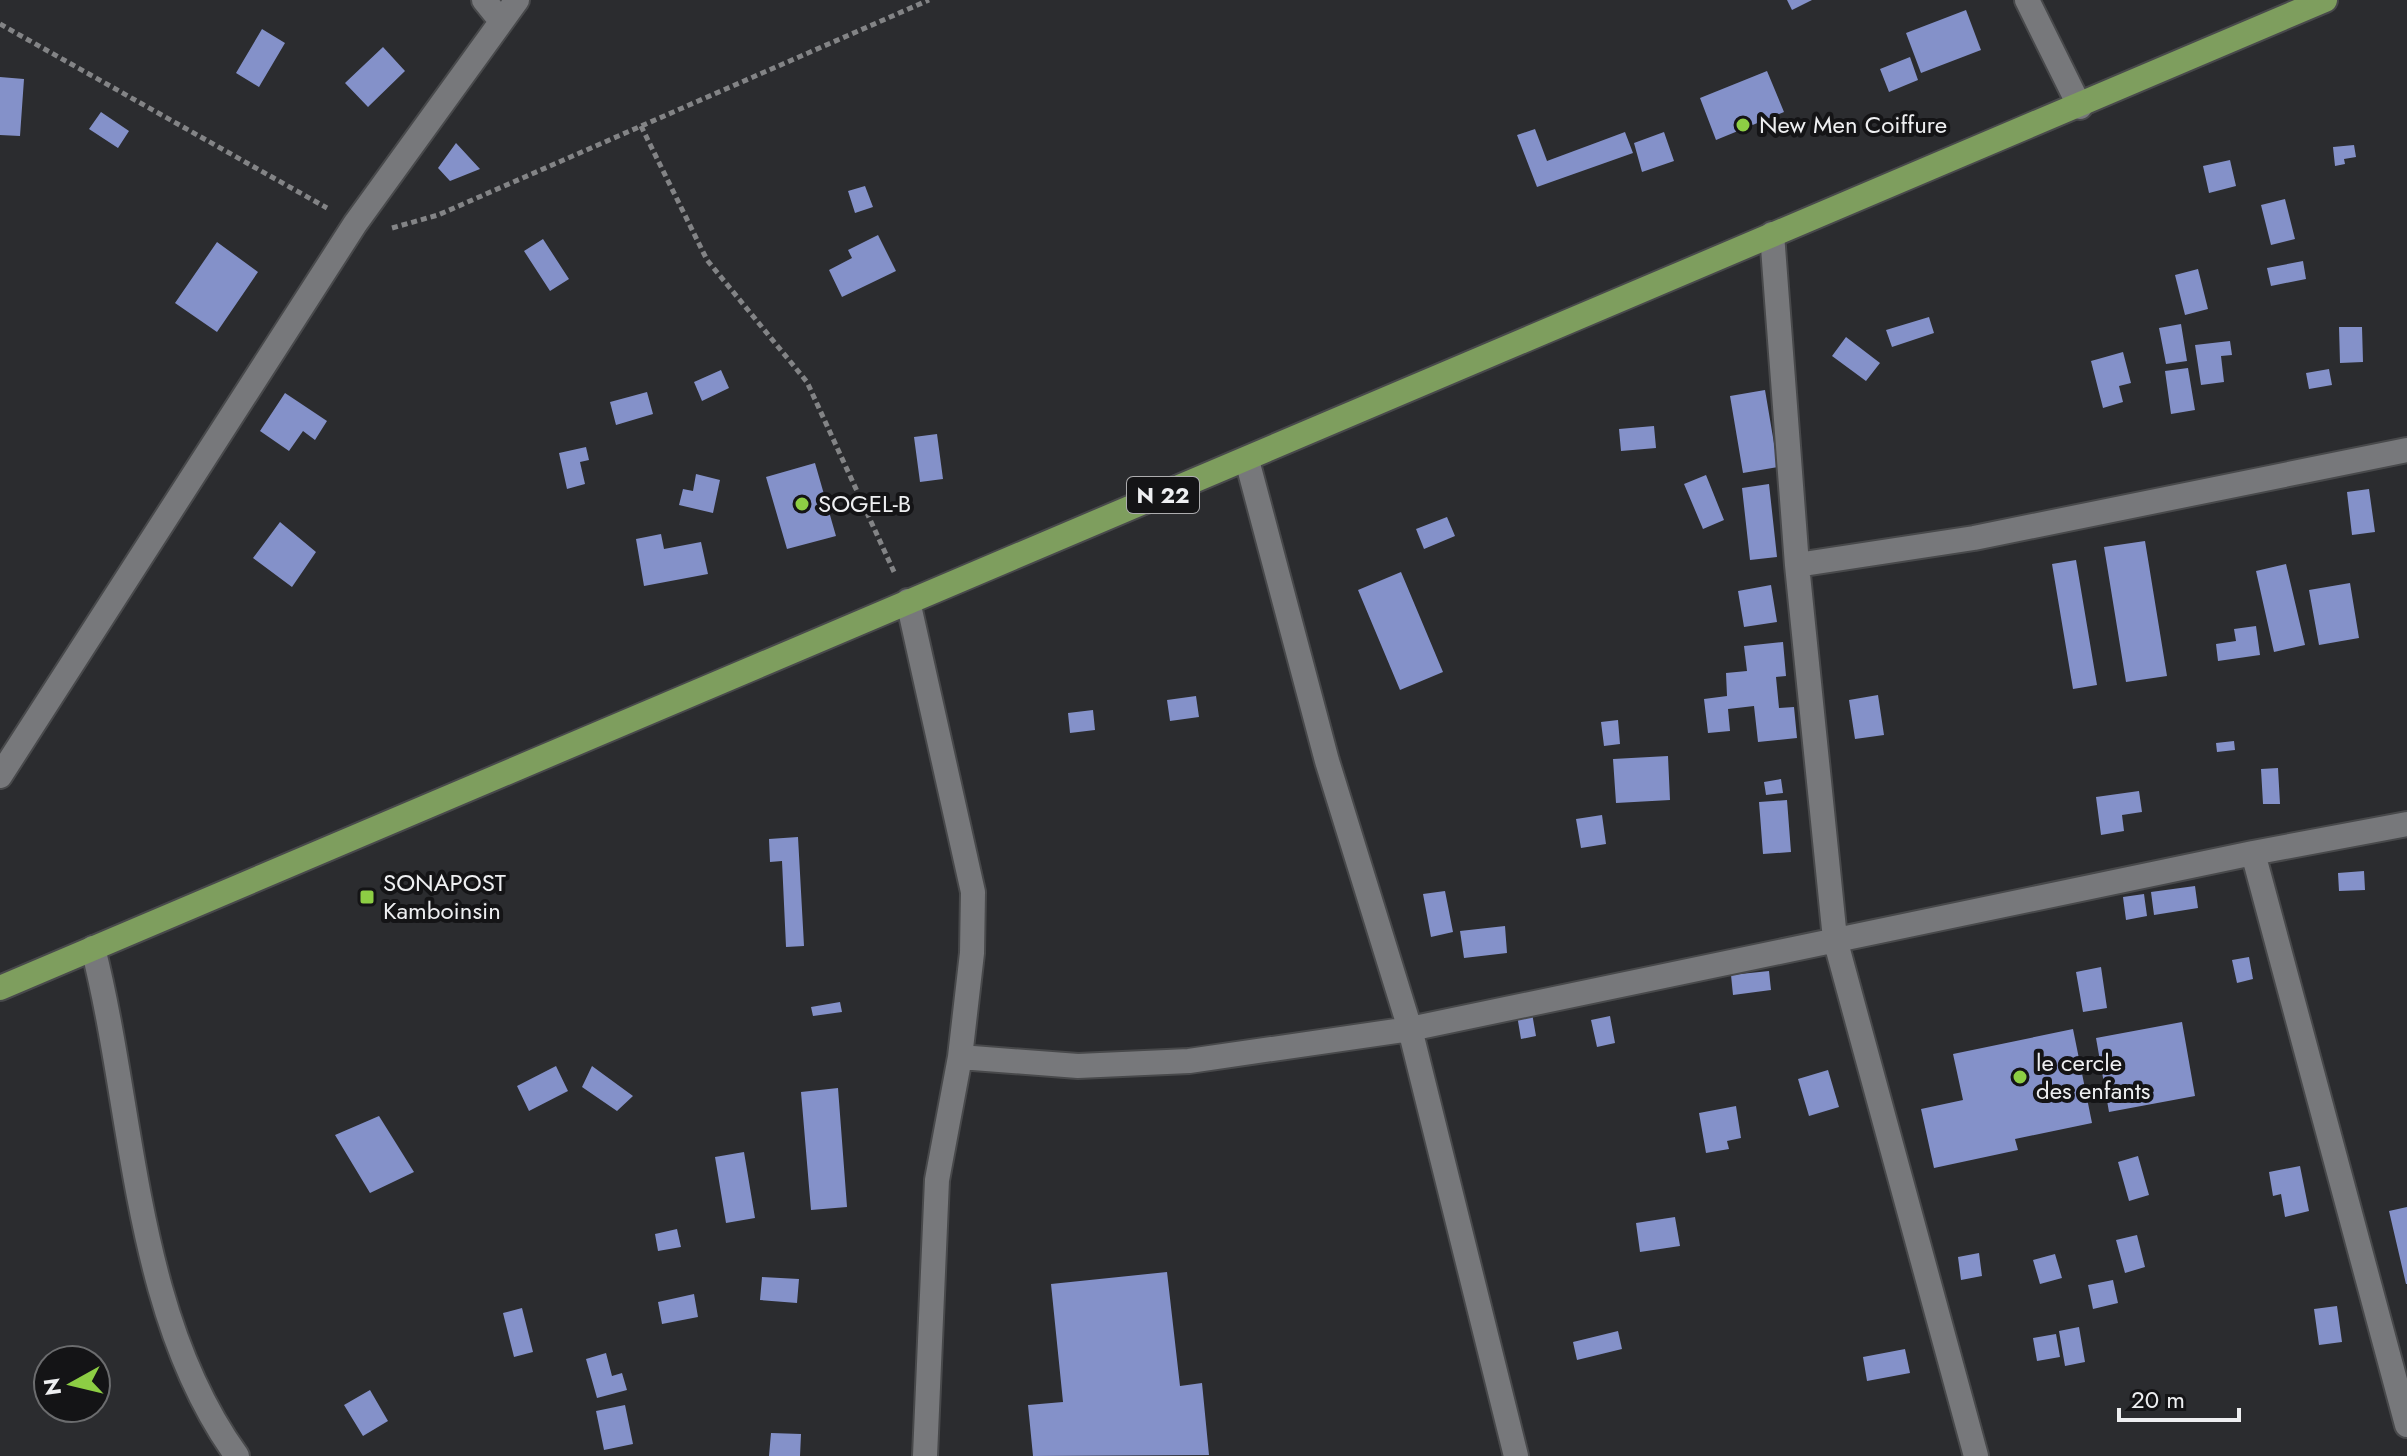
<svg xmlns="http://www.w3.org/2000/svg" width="2407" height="1456" viewBox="0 0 2407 1456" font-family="Jost,sans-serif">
<rect width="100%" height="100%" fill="#2b2c2f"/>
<path fill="#8491c9" d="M1787,0H1812L1792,10Z
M1966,10L1981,50L1921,73L1906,33Z
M262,29L285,43L259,87L236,73Z
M383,47L405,71L368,107L345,83Z
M1910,57L1918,80L1889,92L1880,69Z
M1767,71L1784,112L1716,140L1700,98Z
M0,77L24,79L20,136L0,135Z
M101,112L129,131L118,148L89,129Z
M1535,129L1547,161L1625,132L1633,153L1537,187L1517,135Z
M1664,132L1674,161L1642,172L1634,143Z
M456,143L480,169L450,181L438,168Z
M2354,145L2356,157L2344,159L2345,164L2335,166L2333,147Z
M2230,160L2236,186L2209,193L2203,166Z
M865,186L873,207L855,213L848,191Z
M2285,199L2295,239L2271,245L2261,205Z
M878,235L896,271L842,297L829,270L852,258L848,250Z
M543,239L569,279L550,291L524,251Z
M217,242L258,272L217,332L175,303Z
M2303,261L2306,279L2271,286L2267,268Z
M2198,269L2208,309L2185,315L2175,275Z
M1929,317L1934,333L1892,347L1886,330Z
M2181,324L2187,361L2166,364L2159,328Z
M2339,327H2362L2363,362L2340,363Z
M1846,337L1880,363L1866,381L1832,356Z
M2230,341L2232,355L2221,356L2224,382L2201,385L2195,345Z
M2123,352L2131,383L2119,386L2123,402L2103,408L2091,361Z
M2188,368L2195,410L2171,414L2165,371Z
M2329,369L2332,385L2309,389L2306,373Z
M721,370L729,388L702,401L694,382Z
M1765,390L1778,467L1743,473L1730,396Z
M647,392L653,414L616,425L610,402Z
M285,393L327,421L315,440L303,431L289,451L260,431Z
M1654,426L1656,448L1621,451L1619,429Z
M937,434L943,479L920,482L914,437Z
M586,447L589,460L580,462L585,484L567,489L559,453Z
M815,463L836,536L787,549L766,477Z
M696,474L720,480L713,513L679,505L683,489L693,491Z
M1706,475L1724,520L1703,529L1684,484Z
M1769,484L1777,557L1750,560L1742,488Z
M2369,489L2375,532L2352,535L2347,492Z
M1447,517L1455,536L1424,549L1416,529Z
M280,522L316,552L292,587L253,558Z
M661,534L664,549L701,542L708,574L644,586L636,539Z
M2145,541L2167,676L2126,682L2104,547Z
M2076,560L2097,685L2073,689L2052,564Z
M2286,564L2305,645L2274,652L2256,571Z
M1401,572L1443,672L1400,690L1358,590Z
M2350,583L2359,638L2319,645L2309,590Z
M1771,585L1777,622L1744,627L1738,591Z
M2256,626L2260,655L2218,661L2216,644L2236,641L2234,629Z
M1783,642L1786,676L1776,677L1779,708L1794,707L1797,738L1758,742L1754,706L1728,709L1730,731L1708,733L1704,699L1727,696L1726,673L1747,671L1744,646Z
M1878,695L1884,735L1855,739L1849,700Z
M1196,696L1199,717L1170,721L1167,700Z
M1093,710L1095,730L1070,733L1068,713Z
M1618,720L1620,744L1604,746L1601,722Z
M2234,741L2235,750L2217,752L2216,743Z
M1668,756L1670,800L1616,803L1613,759Z
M2278,768L2280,804H2263L2261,769Z
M1781,779L1783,793L1766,795L1764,782Z
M2139,791L2142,812L2122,815L2124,831L2101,835L2096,797Z
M1787,800L1791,852L1763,854L1759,802Z
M1602,815L1606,844L1581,848L1576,819Z
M798,837L804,946L786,947L782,861L770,862L769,839Z
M2364,871L2365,890L2339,891L2338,873Z
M2195,886L2198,908L2154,915L2151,892Z
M1445,891L1453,932L1431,937L1423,894Z
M2144,894L2147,916L2126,920L2123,897Z
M1505,926L1507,953L1464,958L1460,931Z
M2249,957L2253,979L2237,983L2232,960Z
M2101,967L2107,1008L2083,1012L2076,972Z
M1769,971L1771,990L1733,995L1731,975Z
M840,1002L842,1012L813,1016L811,1007Z
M1532,1013L1536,1036L1521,1039L1517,1015Z
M1610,1016L1615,1043L1597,1047L1591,1020Z
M2182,1022L2195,1096L2109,1112L2096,1038Z
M2073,1029L2092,1123L2015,1139L2018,1150L1934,1168L1921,1109L1963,1100L1953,1054Z
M556,1066L568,1091L529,1111L517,1086Z
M592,1066L633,1096L617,1111L582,1087Z
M1828,1070L1839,1107L1809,1116L1798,1079Z
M838,1088L847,1207L811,1210L801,1092Z
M1736,1106L1741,1138L1727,1141L1729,1149L1706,1153L1699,1113Z
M379,1116L414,1172L370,1193L335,1135Z
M744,1152L755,1218L726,1223L715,1157Z
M2138,1156L2149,1195L2129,1201L2118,1162Z
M2300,1166L2309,1211L2285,1217L2281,1194L2273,1196L2269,1172Z
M2407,1207V1284H2406L2389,1211Z
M1675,1217L1680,1246L1640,1252L1636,1223Z
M677,1229L681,1247L658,1251L655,1234Z
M2137,1235L2145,1267L2125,1273L2116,1240Z
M1979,1253L1982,1276L1961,1280L1958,1257Z
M2055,1254L2062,1278L2040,1284L2033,1260Z
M1167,1272L1180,1386L1202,1383L1209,1455L1033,1456L1028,1405L1063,1402L1051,1284Z
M762,1277L799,1279L797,1303L760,1300Z
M2113,1280L2118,1303L2093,1309L2088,1285Z
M694,1294L698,1317L662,1324L658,1302Z
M2337,1306L2342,1342L2319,1345L2314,1309Z
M522,1308L533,1352L514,1357L503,1313Z
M2079,1327L2085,1362L2065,1366L2059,1331Z
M1618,1331L1622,1349L1577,1360L1573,1342Z
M2056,1334L2060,1357L2037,1361L2033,1338Z
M1905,1349L1910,1373L1867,1381L1863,1357Z
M606,1353L612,1376L622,1373L627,1390L597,1398L586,1359Z
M370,1390L388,1421L363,1436L344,1405Z
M625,1405L633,1444L604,1450L596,1411Z
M771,1433L801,1434L800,1456H769Z"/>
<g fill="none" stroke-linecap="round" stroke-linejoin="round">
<defs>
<path id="minor" d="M484,0L501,21
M2027,0L2080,107
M1772,234L1797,565L1835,939L1976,1456
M1247,460L1327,761L1410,1029L1516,1456
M1797,565L1974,538L2407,450
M908,601L973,892L972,953L960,1057L1078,1066L1189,1061L1410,1029L2253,853
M0,776L355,224L517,0
M2407,824L2253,853L2407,1425
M93,948C135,1114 133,1312 237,1456
M925,1456L937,1180L960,1057"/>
<path id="major" d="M0,988L2325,0"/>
</defs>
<use href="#minor" stroke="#48494b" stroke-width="28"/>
<use href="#major" stroke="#48494b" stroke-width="28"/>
<path stroke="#838486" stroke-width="5" stroke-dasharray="6 4" stroke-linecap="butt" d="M0,24L327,208
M641,126L707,260L807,382L895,574
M392,228L438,215L929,0"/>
<use href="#minor" stroke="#77787b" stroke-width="24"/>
<use href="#major" stroke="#7e9e5e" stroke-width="24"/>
</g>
<g fill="#8dce44" stroke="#141416" stroke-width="3">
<circle cx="1743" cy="125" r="8"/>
<circle cx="802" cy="504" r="8"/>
<rect x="359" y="889" width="16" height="16" rx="4"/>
<circle cx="2020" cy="1077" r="8"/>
</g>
<g text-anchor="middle" stroke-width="8" stroke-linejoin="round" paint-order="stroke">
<rect fill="#141416" stroke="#adadaf" stroke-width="2" x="1127" y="477" width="72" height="36" rx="6"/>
<g font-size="22" font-weight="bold" fill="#eeeff1">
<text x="1163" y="503">N 22</text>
</g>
<g font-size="24" fill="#eeeff1" stroke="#141416" text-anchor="start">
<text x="1759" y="133">New Men Coiffure</text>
<text x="818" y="512">SOGEL-B</text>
<text x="383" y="891">SONAPOST<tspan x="383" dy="28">Kamboinsin</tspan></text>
<text x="2036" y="1071">le cercle<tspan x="2036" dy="28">des enfants</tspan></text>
</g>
</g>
<g transform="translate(72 1384) rotate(262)"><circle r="38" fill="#141416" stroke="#6b6c6e" stroke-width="2"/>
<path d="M0-6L14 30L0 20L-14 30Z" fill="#8dce44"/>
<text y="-12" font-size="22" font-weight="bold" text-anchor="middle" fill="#eeeff1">N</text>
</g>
<path d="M2119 1408v12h120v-12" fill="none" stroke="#eeeff1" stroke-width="4"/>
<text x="2131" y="1408" font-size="24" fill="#eeeff1" stroke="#141416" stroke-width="6" paint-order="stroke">20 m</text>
</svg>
